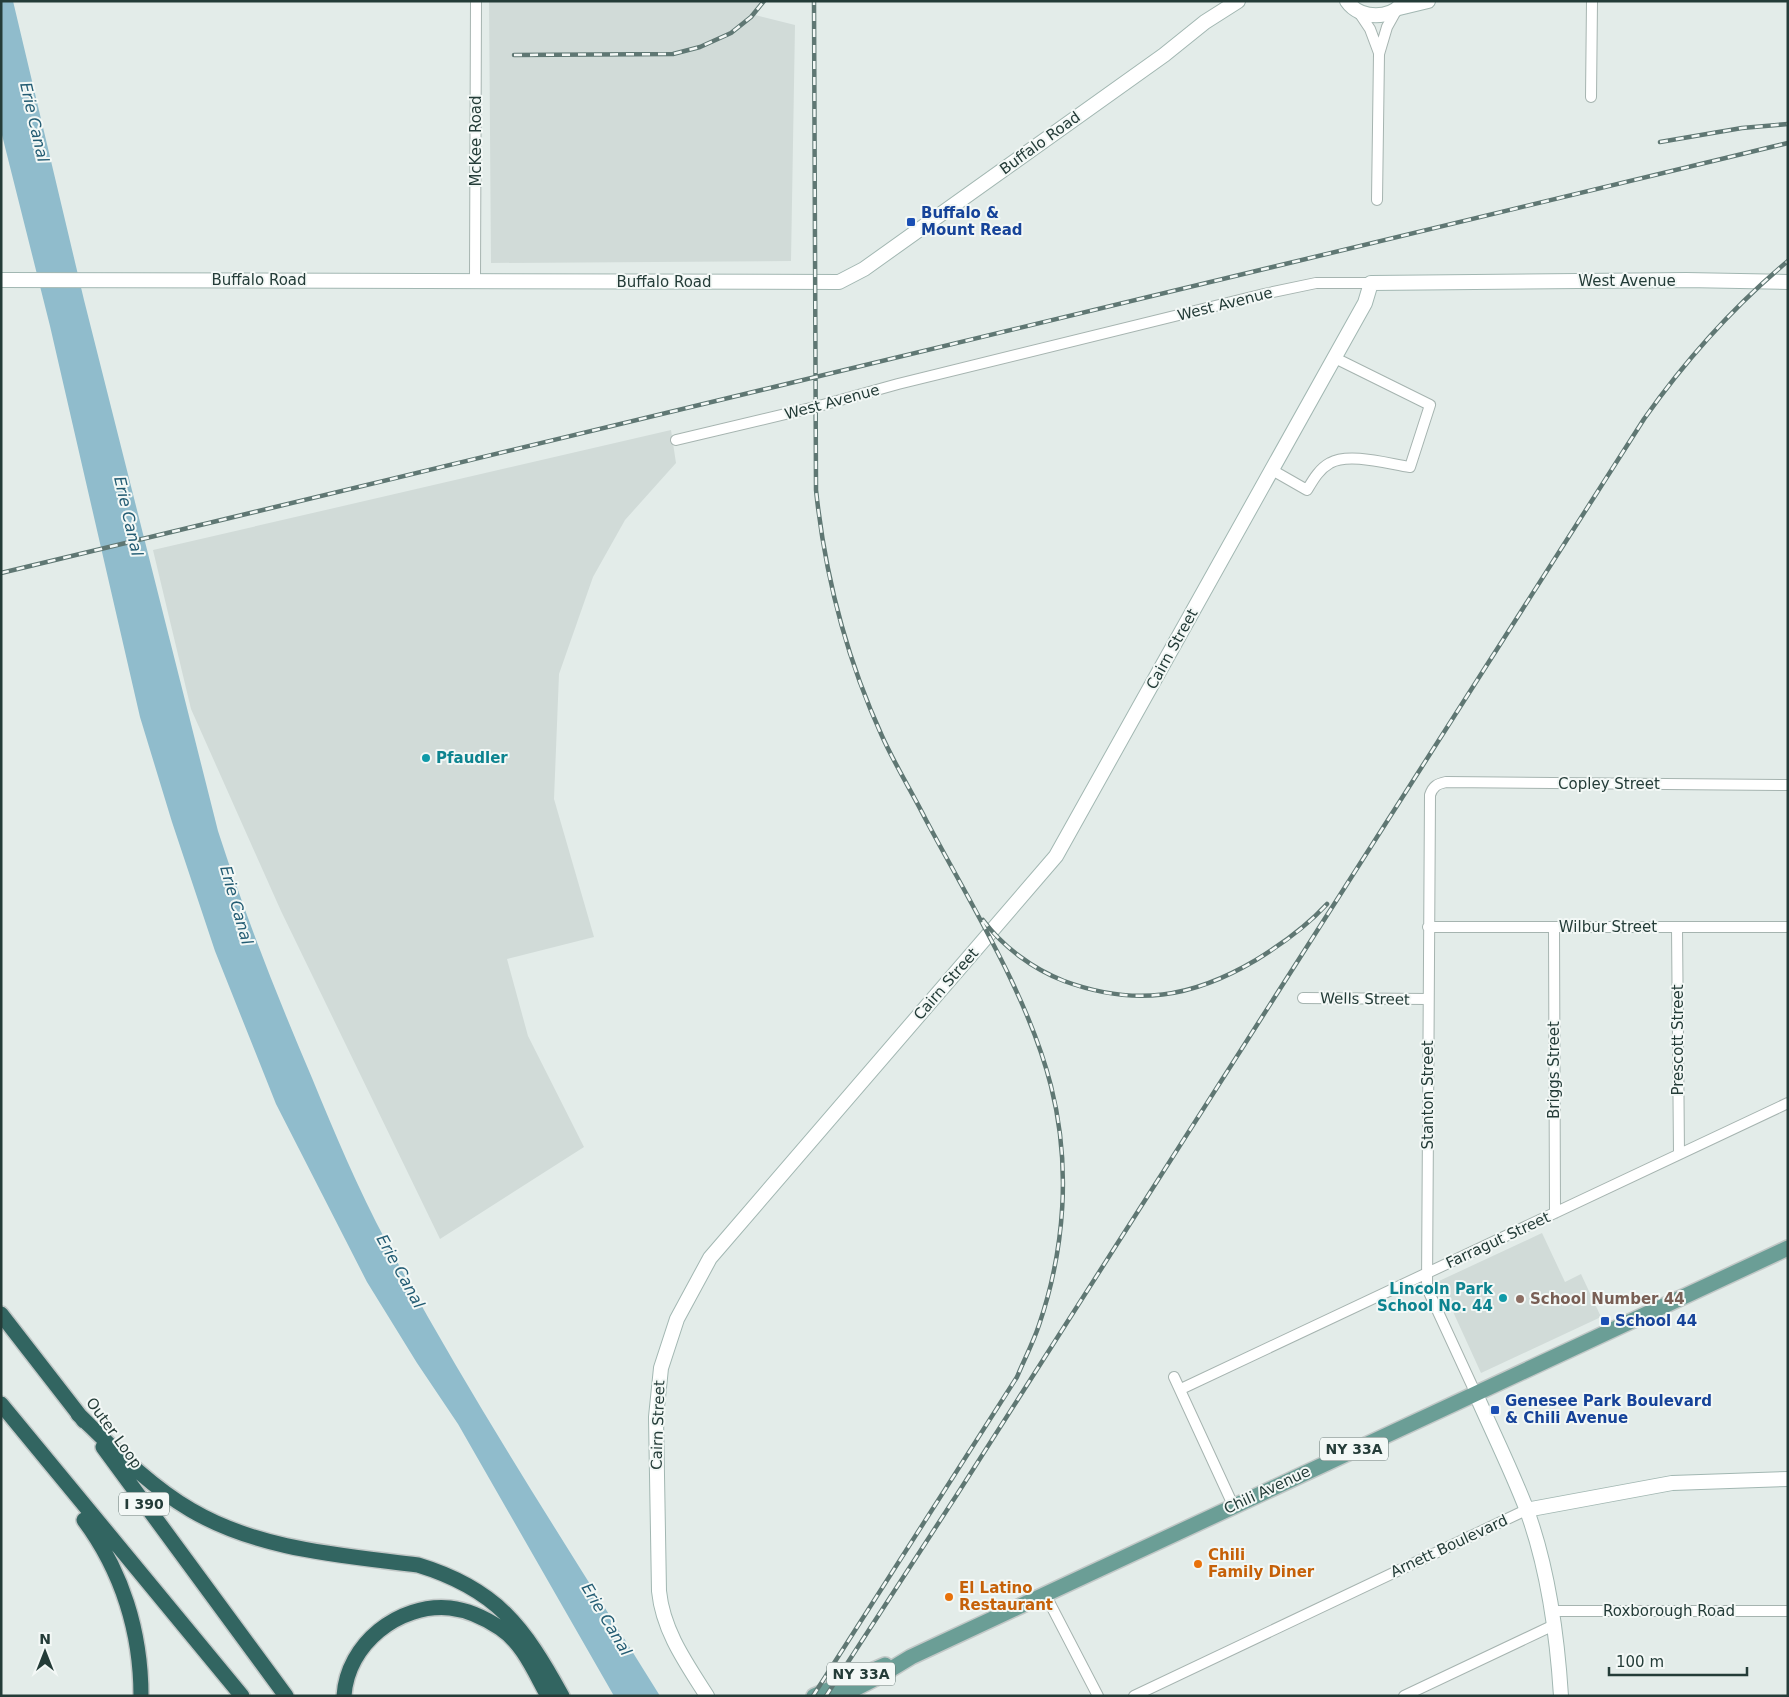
<svg xmlns="http://www.w3.org/2000/svg" width="1789" height="1697" viewBox="0 0 1789 1697" font-family="'DejaVu Sans',sans-serif">
<rect width="100%" height="100%" fill="#e3ece9"/>
<path fill="#d1dbd8" d="M489,1H761L751,14L795,25L791,261L491,263Z
M671,430L676,463L625,520L593,577L559,674L554,799L594,937L507,959L528,1036L584,1147L440,1239L281,911L191,709L153,550Z
M1542,1233L1565,1282L1581,1274L1601,1317L1481,1373L1439,1281Z"/>
<path fill="#90bccc" d="M1,1H13L84,300L218,831C245,915 277,996 312,1078C335,1134 358,1189 387,1243C470,1398 567,1546 660,1696H614L458,1424L417,1363L367,1282L276,1104L215,951L172,822L140,717L50,326L1,131Z"/>
<g fill="none" stroke-linecap="round" stroke-linejoin="round">
<defs>
<path id="street" d="M1358,11L1370,29L1379,53
M1591,97L1592,1
M1377,200L1379,54L1387,27L1397,9
M475,281L476,1
M676,440L819,406L898,384L1264,294L1316,283H1371
M1272,470L1307,490C1313,480 1319,469 1330,463C1349,452 1389,464 1410,467L1430,405L1335,358
M1428,927H1788
M1554,927L1555,1213
M1677,927L1679,1154
M1303,998L1428,999
M1174,1377L1233,1505
M1181,1389L1788,1103
M1475,1392L1427,1288L1430,795C1433,786 1437,784 1446,782L1788,785
M1045,1594L1098,1696
M1551,1611H1788
M1134,1696L1526,1510
M1404,1696L1554,1625"/>
<path id="secondary" d="M1347,1C1360,20 1392,20 1404,1
M1399,8L1428,1
M1,280L839,282L864,269L1164,55L1205,22L1238,1
M1475,1392C1492,1431 1511,1469 1526,1508C1548,1567 1557,1633 1561,1696
M1526,1510L1672,1483L1788,1479
M707,1696C686,1663 663,1631 659,1591L656,1417L661,1368L677,1319L710,1258L1056,856L1365,303L1371,283L1686,280L1788,282"/>
<path id="primary" d="M814,1696L885,1665
M841,1696L878,1677L911,1657L1788,1248"/>
<path id="highway" d="M1,1314L84,1421
M1,1404L242,1696
M78,1414C113,1448 148,1485 191,1510C259,1550 341,1555 418,1565C497,1589 524,1627 562,1696
M103,1447L286,1696
M84,1520C122,1571 141,1632 141,1696
M344,1696C347,1644 399,1603 450,1608C468,1610 485,1618 500,1628C523,1643 535,1673 548,1696"/>
</defs>
<use href="#street" stroke="#a6b4b0" stroke-width="12"/>
<use href="#secondary" stroke="#a2b7b2" stroke-width="16"/>
<use href="#primary" stroke="#c2c8c7" stroke-width="18"/>
<use href="#highway" stroke="#c2c8c7" stroke-width="18"/>
<use href="#street" stroke="#fff" stroke-width="10"/>
<use href="#secondary" stroke="#fff" stroke-width="14"/>
<use href="#primary" stroke="#6b9e96" stroke-width="15"/>
<use href="#highway" stroke="#326561" stroke-width="15"/>
<defs>
<path id="rail" d="M514,55L673,54L700,47L731,33L751,17L764,1
M1660,142L1742,128L1788,124
M1,573L1788,143
M983,920C1003,947 1033,969 1064,981C1135,1007 1192,998 1256,960C1282,944 1306,927 1327,904
M813,1696L1017,1377C1024,1360 1033,1343 1039,1325C1065,1249 1071,1165 1051,1086C1028,995 970,903 926,820C912,792 895,765 882,736C846,657 825,576 816,490L814,1
M826,1696L958,1493L1644,419C1685,361 1733,307 1788,261"/>
</defs>
<use href="#rail" stroke="#5f7773" stroke-width="4.5"/>
<use href="#rail" stroke="#f3f8f6" stroke-width="2.5" stroke-dasharray="8" stroke-linecap="butt"/>
</g>
<g fill="#1a4fb4" stroke="#f3f8f6" stroke-width="2">
<rect x="906" y="217" width="10" height="10" rx="2.5"/>
<rect x="1600" y="1316" width="10" height="10" rx="2.5"/>
<rect x="1490" y="1405" width="10" height="10" rx="2.5"/>
</g>
<g fill="#0f9aa8" stroke="#f3f8f6" stroke-width="2">
<circle cx="426" cy="758" r="5"/>
<circle cx="1503" cy="1298" r="5"/>
</g>
<circle fill="#8d6e63" stroke="#f3f8f6" stroke-width="2" cx="1520" cy="1299" r="5"/>
<g fill="#e8710a" stroke="#f3f8f6" stroke-width="2">
<circle cx="1198" cy="1564" r="5"/>
<circle cx="949" cy="1597" r="5"/>
</g>
<g text-anchor="middle" stroke-width="4" stroke-linejoin="round" paint-order="stroke">
<g fill="#f3f8f6" stroke="#627471" stroke-width="1">
<rect x="1320" y="1437.5" width="68" height="23" rx="4"/>
<rect x="119" y="1492.5" width="50" height="23" rx="4"/>
<rect x="827" y="1662.5" width="68" height="23" rx="4"/>
</g>
<g font-size="14" font-weight="bold" fill="#243c38">
<text x="1354" y="1454">NY 33A</text>
<text x="144" y="1509">I 390</text>
<text x="861" y="1679">NY 33A</text>
</g>
<g font-size="15" fill="#243c38" stroke="#f3f8f6">
<text transform="translate(476 141) rotate(-90)" y="5">McKee Road</text>
<text transform="translate(1040 143) rotate(-36)" y="5">Buffalo Road</text>
<text x="259" y="285">Buffalo Road</text>
<text x="1627" y="286">West Avenue</text>
<text x="664" y="287">Buffalo Road</text>
<text transform="translate(1225 304) rotate(-14)" y="5">West Avenue</text>
<text transform="translate(832 402) rotate(-15)" y="5">West Avenue</text>
<text transform="translate(1172 649) rotate(-61)" y="5">Cairn Street</text>
<text x="1609" y="789">Copley Street</text>
<text x="1608" y="932">Wilbur Street</text>
<text transform="translate(946 984) rotate(-49)" y="5">Cairn Street</text>
<text transform="translate(1365 999) rotate(1)" y="5">Wells Street</text>
<text transform="translate(1678 1040) rotate(-90)" y="5">Prescott Street</text>
<text transform="translate(1554 1070) rotate(-90)" y="5">Briggs Street</text>
<text transform="translate(1428 1095) rotate(-90)" y="5">Stanton Street</text>
<text transform="translate(1498 1240) rotate(-25)" y="5">Farragut Street</text>
<text transform="translate(658 1425) rotate(-88)" y="5">Cairn Street</text>
<text transform="translate(114 1433) rotate(54)" y="5">Outer Loop</text>
<text transform="translate(1267 1490) rotate(-25)" y="5">Chili Avenue</text>
<text transform="translate(1449 1546) rotate(-25)" y="5">Arnett Boulevard</text>
<text x="1669" y="1616">Roxborough Road</text>
</g>
<g font-size="15" font-weight="bold" fill="#164399" stroke="#f3f8f6" text-anchor="start">
<text x="921" y="218">Buffalo &amp;<tspan x="921" dy="17">Mount Read</tspan></text>
<text x="1615" y="1326">School 44</text>
<text x="1505" y="1406">Genesee Park Boulevard<tspan x="1505" dy="17">&amp; Chili Avenue</tspan></text>
</g>
<g font-size="15" font-weight="bold" fill="#0d838f" stroke="#f3f8f6" text-anchor="start">
<text x="436" y="763">Pfaudler</text>
<text x="1493" y="1294" text-anchor="end">Lincoln Park<tspan x="1493" dy="17">School No. 44</tspan></text>
</g>
<g font-size="15" font-weight="bold" fill="#785e54" stroke="#f3f8f6" text-anchor="start">
<text x="1530" y="1304">School Number 44</text>
</g>
<g font-size="15" font-weight="bold" fill="#c56008" stroke="#f3f8f6" text-anchor="start">
<text x="1208" y="1560">Chili<tspan x="1208" dy="17">Family Diner</tspan></text>
<text x="959" y="1593">El Latino<tspan x="959" dy="17">Restaurant</tspan></text>
</g>
<g font-size="16" font-style="italic" fill="#235c73" stroke="#f3f8f6">
<text transform="translate(35 122) rotate(77)" y="6">Erie Canal</text>
<text transform="translate(129 516) rotate(77)" y="6">Erie Canal</text>
<text transform="translate(237 905) rotate(74)" y="6">Erie Canal</text>
<text transform="translate(401 1271) rotate(61)" y="6">Erie Canal</text>
<text transform="translate(607 1619) rotate(59)" y="6">Erie Canal</text>
</g>
</g>
<rect width="1789" height="1697" fill="none" stroke="#243c38" stroke-width="5"/>
<g transform="translate(45 1652)" stroke="#f3f8f6" stroke-width="4" paint-order="stroke">
<path d="M0-4L9 19L0 12L-9 19Z" fill="#243c38"/>
<text y="-8" font-size="14" font-weight="bold" text-anchor="middle" fill="#243c38">N</text>
</g>
<path d="M1609 1667v8h138v-8" fill="none" stroke="#243c38" stroke-width="2.5"/>
<text x="1616" y="1667" font-size="15" fill="#243c38" stroke="#f3f8f6" stroke-width="4" paint-order="stroke">100 m</text>
</svg>
